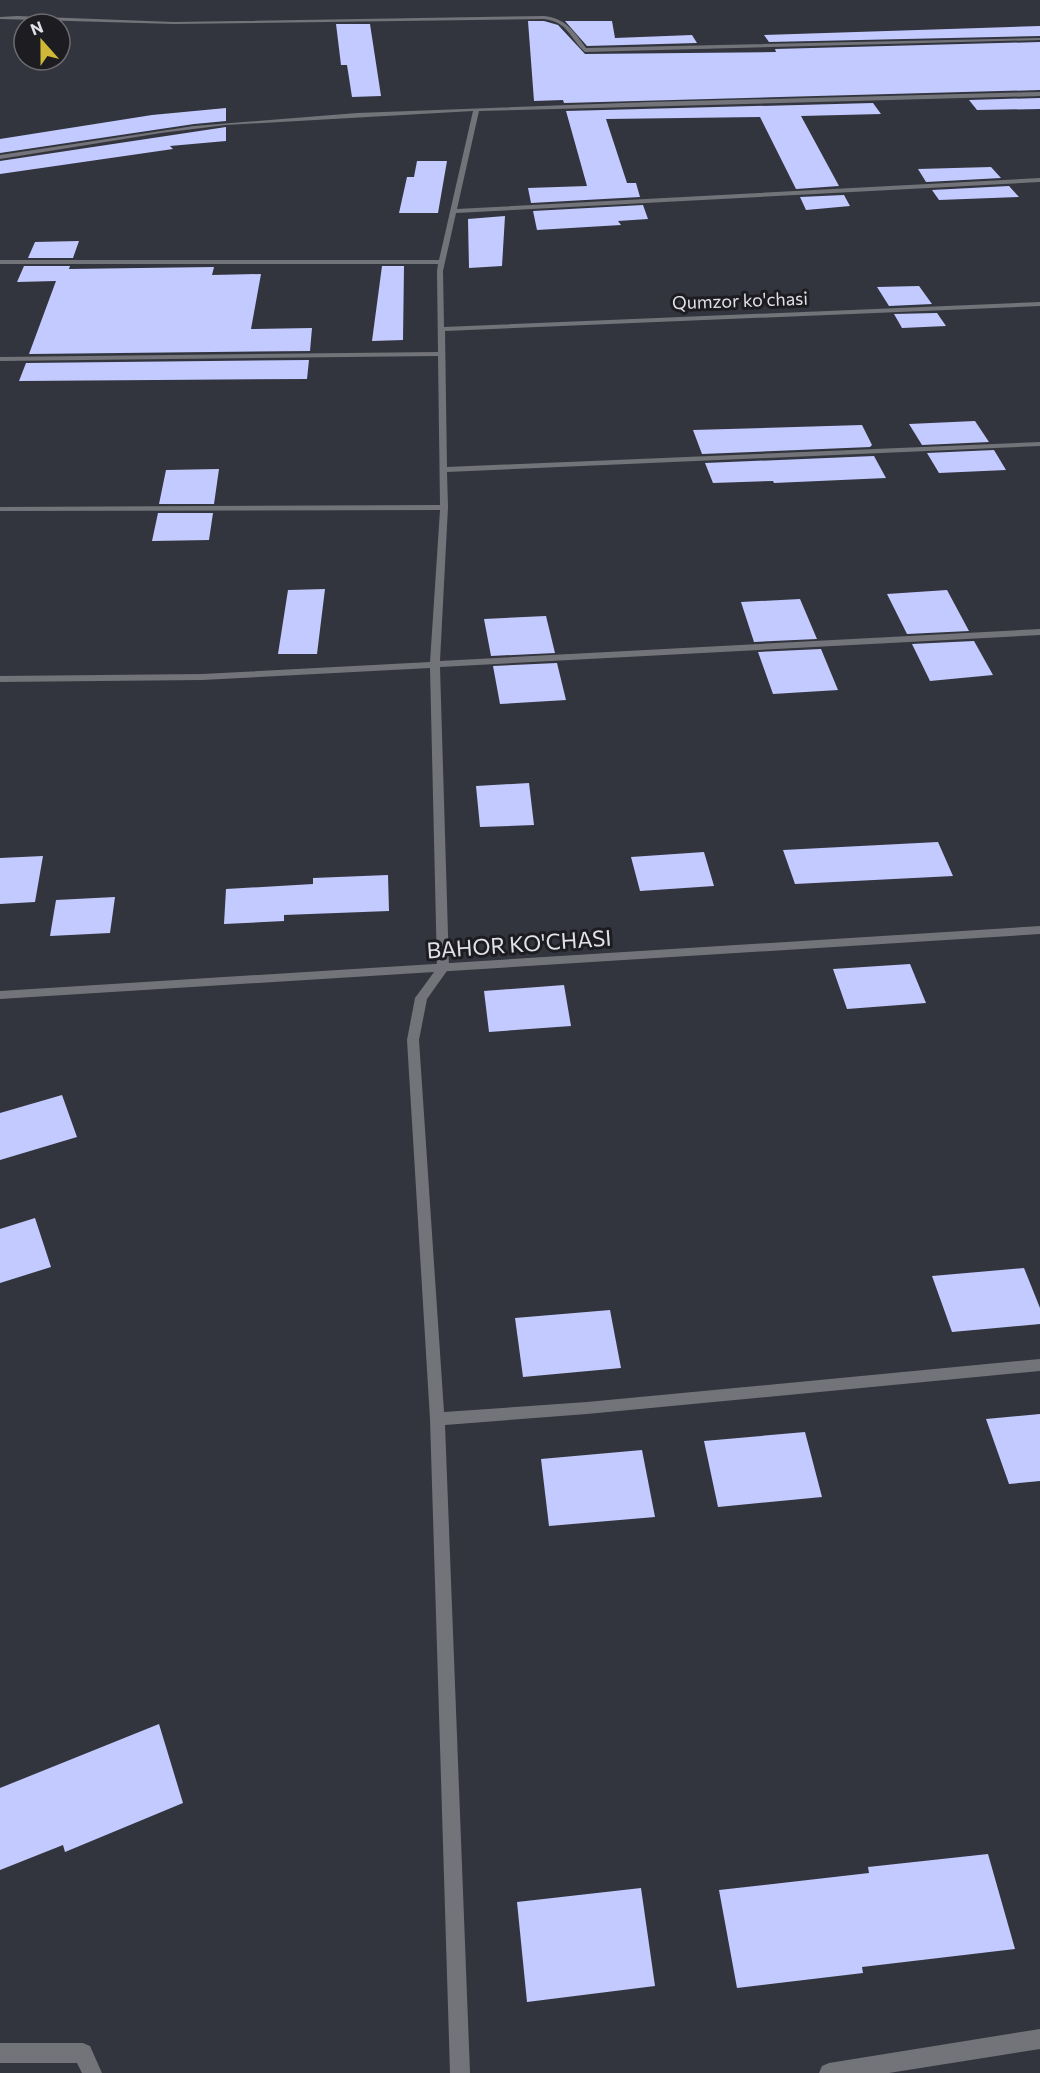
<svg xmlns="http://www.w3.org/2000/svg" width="1040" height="2073" viewBox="0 0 1040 2073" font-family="Commissioner,sans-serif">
<rect width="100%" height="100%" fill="#33353e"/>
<path fill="#c3caff" d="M528,21H544L558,25L585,54L776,52L775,49L1040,42V90L564,103L563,100L534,101Z
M565,21H612L615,38L692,35L697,43L587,46Z
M336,24H370L381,96L352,97L347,65H341Z
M1040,26V36L769,42L764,35Z
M1040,98V109L977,110L969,100Z
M873,103L881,114L801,116L839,186L796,189L760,117L606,119L627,183H636L640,197L531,203L528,188L587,186L566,111Z
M226,108V121L194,124L0,153V139L152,115Z
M226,127V141L170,146L173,149L0,174V161Z
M417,161H447L438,213H399L407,177H414Z
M991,167L1001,178L926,182L918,169Z
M1009,186L1019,197L939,200L932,190Z
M844,195L850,206L806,210L800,197Z
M643,205L648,219L618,221L621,225L537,230L533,211Z
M505,216L502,266L469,268L468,219Z
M79,241L73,258H28L35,242Z
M24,266H70L69,269L214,267L212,275L261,274L251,329L312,328L310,351L29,354L56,281L17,282Z
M382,266H404L403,340L372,341Z
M919,286L932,304L889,306L877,287Z
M937,313L946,326L902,328L894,314Z
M309,360L307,379L19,381L26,363Z
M975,421L989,442L922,445L909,424Z
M862,425L872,445L870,447L702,454L693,430Z
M994,450L1006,470L939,473L927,453Z
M874,456L886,478L774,483L773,481L713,483L705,463Z
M219,469L214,504H159L166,470Z
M158,513H213L209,540L152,541Z
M325,589L317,654H278L288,590Z
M947,590L969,631L907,634L887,594Z
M800,599L817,639L754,642L741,602Z
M546,616L555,653L491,656L484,619Z
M974,641L993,675L930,681L912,644Z
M821,649L838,690L773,694L758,652Z
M557,663L566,700L500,704L493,666Z
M529,783L534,825L480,827L476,786Z
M938,842L953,876L795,884L783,850Z
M704,852L714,886L640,891L631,857Z
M43,856L35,902L0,904V858Z
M388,875L389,911L284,915V921L224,924L226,889L313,884V878Z
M115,897L110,933L50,936L56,900Z
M910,964L926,1003L847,1009L833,969Z
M564,985L571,1026L489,1032L484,991Z
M62,1095L77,1137L0,1160V1113Z
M35,1218L51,1267L0,1283V1229Z
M1024,1268L1040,1308V1324L952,1332L932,1276Z
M610,1310L621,1368L523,1377L515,1318Z
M1040,1414V1481L1009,1484L986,1419Z
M805,1432L822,1497L718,1507L704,1441Z
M642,1450L655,1517L549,1526L541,1459Z
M159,1724L183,1803L65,1852L63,1845L0,1870V1788Z
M988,1854L1015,1949L862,1967L863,1973L737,1988L719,1890L869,1873L868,1867Z
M641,1888L655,1986L527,2002L517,1902Z"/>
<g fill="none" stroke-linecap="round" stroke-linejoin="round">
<path fill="#737479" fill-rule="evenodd" d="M17,16L174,22L544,16C565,18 574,31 586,48L1040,38V40L585,52C569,38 569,22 544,19L174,24L0,19V17Z
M1040,92V96L479,111L457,209L1040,178V182L456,213L443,271L444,327L1040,302V306L445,331L447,467L1040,442V446L447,472L448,507L440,661L1040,629V635L440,667L449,968L427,999L419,1040L444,1412L587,1402L1040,1359V1371L587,1414L445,1425L470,2073H450L430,1419L407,1040L415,998L437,968L430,668L202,680L0,682V676L202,674L430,662L440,510L0,511V507L440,505L438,356L0,361V357L438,352L437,271L438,264H0V260H439L473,111L226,125L161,133L0,159V155L194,126L357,113L650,102Z
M1040,2029V2049L889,2073H819L822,2066L829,2063Z
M0,2043H83L90,2046L102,2073H82L77,2063H0Z"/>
<path fill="#737479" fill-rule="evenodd" d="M1040,926V934L0,999V991Z"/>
</g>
<g text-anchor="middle" stroke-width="6" stroke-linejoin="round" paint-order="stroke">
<g font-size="18" fill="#e1e2e8" stroke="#1c1c21">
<text transform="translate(740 301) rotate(-2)" y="6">Qumzor ko'chasi</text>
</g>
<g font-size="22" fill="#e1e2e8" stroke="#1c1c21">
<text transform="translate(519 944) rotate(-4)" y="8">BAHOR KO'CHASI</text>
</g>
</g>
<g transform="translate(42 42) rotate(339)"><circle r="28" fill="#1c1c21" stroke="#6b6b71" stroke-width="1.5"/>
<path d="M0-4.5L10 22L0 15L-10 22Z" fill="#cfb837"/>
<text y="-9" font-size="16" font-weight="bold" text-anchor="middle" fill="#e1e2e8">N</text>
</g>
</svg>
